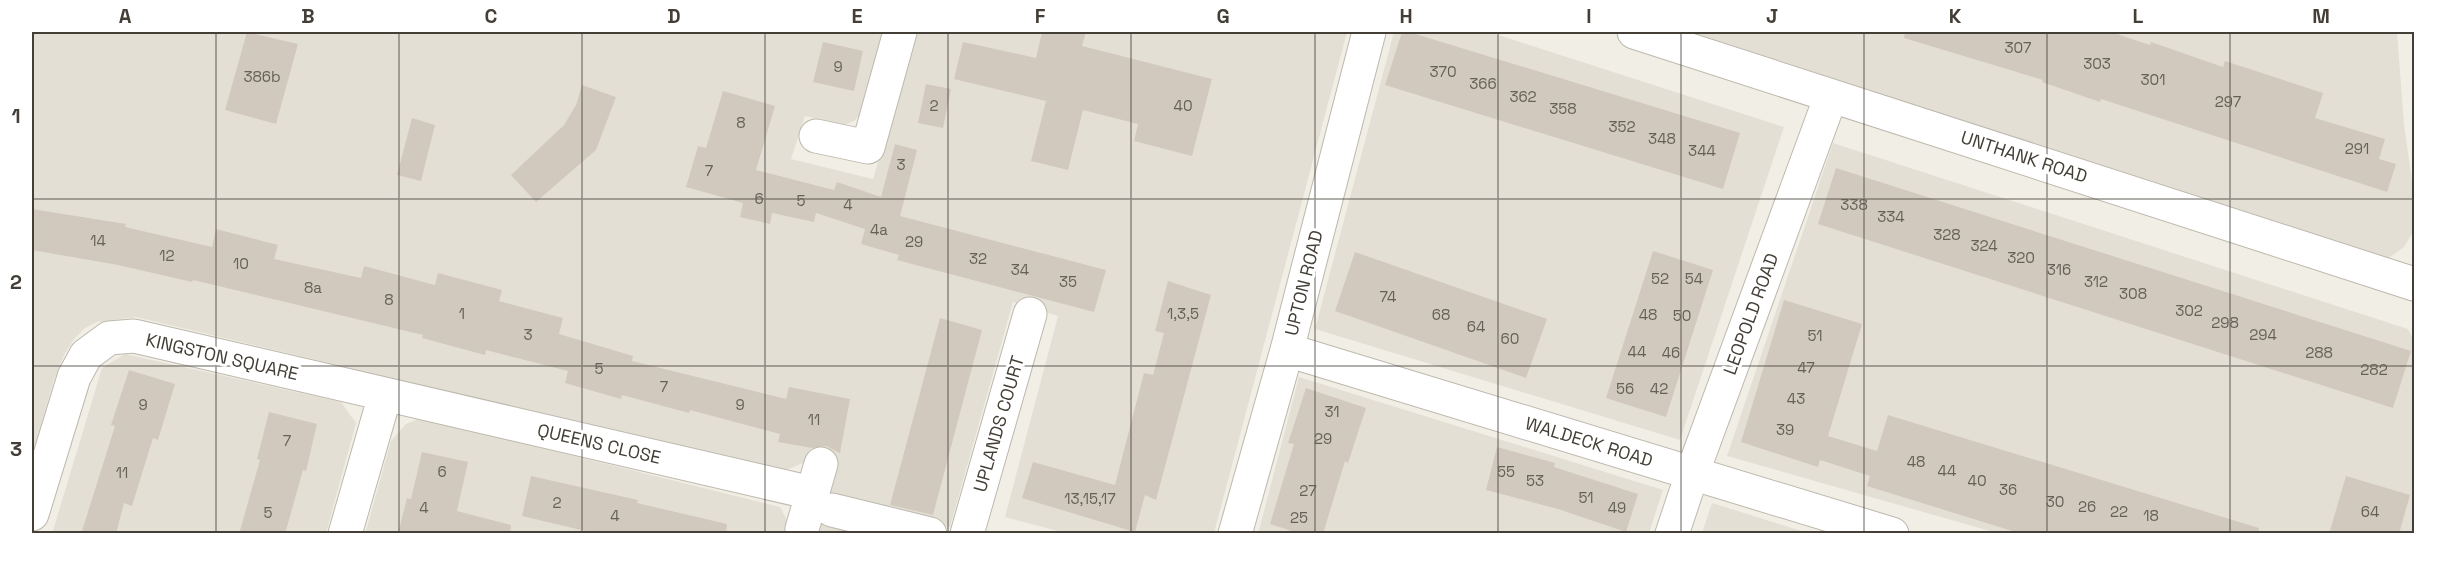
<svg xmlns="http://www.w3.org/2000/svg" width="2446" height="565" viewBox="0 0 2446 565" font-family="'Space Grotesk',sans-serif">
<rect width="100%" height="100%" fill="#f1eee6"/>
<path fill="#e4dfd5" d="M32,32H886L862,113L854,121L844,125L805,116L791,159L873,179L918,32H1347L1214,533H1065L1005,517L1058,316L1013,302L950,527L825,492L817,457L784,471L136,317L97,322L85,328L74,339L64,355L54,379L32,456Z
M1394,32H1489L1784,127L1680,440L1315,329Z
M1686,32H2397L2404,124L2414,196V230L2404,247L2386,260L1826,80Z
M1833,143L2408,329L2414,341V533H1997L1727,456Z
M125,354L341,402L356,423L326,533L52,534L102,368Z
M1299,377L1663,490L1649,533L1258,534Z
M421,418L780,507L790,526L816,521L864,534H365L391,441L406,424Z
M1712,503L1808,533H1702Z"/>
<path fill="#d1c9bd" d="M247,32L298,44L276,124L225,110Z
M1042,32H1086L1082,46L1212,79L1192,156L1134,141L1138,124L1083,110L1068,170L1031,161L1046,101L954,79L963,42L1036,58Z
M1402,32H1409L1740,133L1723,189L1385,85Z
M1905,32H2111L2150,45L2151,42L2223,67L2225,61L2323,93L2315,118L2385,139L2379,159L2396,164L2387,192L2101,99L2100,102L2042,82L2043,80L1904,38Z
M823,42L863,51L854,91L813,82Z
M926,84L951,89L943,128L918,123Z
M582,85L616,97L596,150L536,202L511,175L564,125L576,105Z
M723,91L775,106L756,170L834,190L837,182L881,197L895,144L917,150L900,216L1106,270L1094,312L897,260L899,255L861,244L865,229L816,213L814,222L772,213L770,224L740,217L743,203L686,187L698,146L706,148Z
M412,118L435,125L421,181L397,175Z
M1836,168L2411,351L2393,408L1818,224Z
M32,209L126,224L125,227L212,247L216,229L278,245L274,259L361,278L364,266L435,285L438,273L502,290L499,301L563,318L559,334L633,356L632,361L786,399L789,387L850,399L840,453L826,446L812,448L778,442L780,434L690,410L689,413L622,395L621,399L565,383L568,371L486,350L485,355L422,338L423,335L193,280L192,282L118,265L32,250Z
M1653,251L1713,270L1666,417L1606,398Z
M1355,252L1547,319L1526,378L1335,311Z
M1168,281L1211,295L1156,500L1145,495L1135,532L1022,498L1033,462L1115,485L1144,373L1153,375L1164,333L1155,331Z
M1784,300L1862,324L1828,436L1877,451L1888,415L2259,528L2258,534H2022L1867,486L1870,476L1820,460L1818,467L1741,442Z
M940,318L982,330L933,515L890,505Z
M129,370L175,384L158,440L153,438L132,506L124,503L116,534H81L115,426L111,425Z
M1306,388L1366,408L1348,463L1345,461L1323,534H1301L1270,524L1294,444L1288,443Z
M269,412L317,424L306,471L303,470L285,534H239L260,460L257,459Z
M1497,447L1555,463L1554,467L1638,494L1626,532L1558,509L1486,490Z
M422,452L468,462L457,511L511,525L510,534H398L407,498L411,499Z
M531,476L638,500L637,503L727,524L726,534H598L522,516Z
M2346,476L2410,495L2399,534H2329Z"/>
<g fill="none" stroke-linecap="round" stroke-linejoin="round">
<defs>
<path id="minor" d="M1634,32L2414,284
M816,136L868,147L900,32
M1287,350L1892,534
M832,510L930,534
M32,514L74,377L86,355L109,338L134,336L812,493
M802,529L821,464
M345,534L385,395
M967,534L1030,314
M1235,534L1287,350L1369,32
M1672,534L1692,474L1831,96"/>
</defs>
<use href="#minor" stroke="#beb8ad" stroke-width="35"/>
<use href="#minor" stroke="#fff" stroke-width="33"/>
</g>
<path fill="none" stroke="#433e36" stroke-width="1.5" stroke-opacity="0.55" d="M216,32V534M399,32V534M582,32V534M765,32V534M948,32V534M1131,32V534M1315,32V534M1498,32V534M1681,32V534M1864,32V534M2047,32V534M2230,32V534M32,199H2414M32,366H2414"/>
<g text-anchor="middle" stroke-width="6" stroke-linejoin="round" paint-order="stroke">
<g font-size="15" fill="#666158">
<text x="2018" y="53">307</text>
<text x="2097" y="69">303</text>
<text x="838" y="72">9</text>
<text x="1443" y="77">370</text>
<text x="262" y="82">386b</text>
<text x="2153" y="85">301</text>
<text x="1483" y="89">366</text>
<text x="1523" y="102">362</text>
<text x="2228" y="107">297</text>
<text x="934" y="111">2</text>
<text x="1183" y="111">40</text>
<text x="1563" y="114">358</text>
<text x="741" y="128">8</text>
<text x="1622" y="132">352</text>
<text x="1662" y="144">348</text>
<text x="2357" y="154">291</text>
<text x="1702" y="156">344</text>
<text x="901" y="170">3</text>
<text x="709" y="176">7</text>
<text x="759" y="204">6</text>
<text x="801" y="206">5</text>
<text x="848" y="210">4</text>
<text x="1854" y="210">338</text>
<text x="1891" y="222">334</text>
<text x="879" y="235">4a</text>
<text x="1947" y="240">328</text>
<text x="98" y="246">14</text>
<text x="914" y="247">29</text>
<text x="1984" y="251">324</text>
<text x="167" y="261">12</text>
<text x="2021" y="263">320</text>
<text x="978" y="264">32</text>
<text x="241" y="269">10</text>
<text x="1020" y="275">34</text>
<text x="2059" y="275">316</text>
<text x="1660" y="284">52</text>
<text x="1694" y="284">54</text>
<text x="1068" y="287">35</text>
<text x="2096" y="287">312</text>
<text x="313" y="293">8a</text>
<text x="2133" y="299">308</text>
<text x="1388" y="302">74</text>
<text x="389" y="305">8</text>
<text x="2189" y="316">302</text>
<text x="462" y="319">1</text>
<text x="1183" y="319">1,3,5</text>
<text x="1441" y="320">68</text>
<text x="1648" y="320">48</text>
<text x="1682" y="321">50</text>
<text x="2225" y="328">298</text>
<text x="1476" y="332">64</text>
<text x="528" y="340">3</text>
<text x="2263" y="340">294</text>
<text x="1815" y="341">51</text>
<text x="1510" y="344">60</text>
<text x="1637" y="357">44</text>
<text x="1671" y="358">46</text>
<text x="2319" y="358">288</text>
<text x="1806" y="373">47</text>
<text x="599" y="374">5</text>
<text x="2374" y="375">282</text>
<text x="664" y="392">7</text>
<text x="1625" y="394">56</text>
<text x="1659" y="394">42</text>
<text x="1796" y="404">43</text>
<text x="143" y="410">9</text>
<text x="740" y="410">9</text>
<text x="1332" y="417">31</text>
<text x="814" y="425">11</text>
<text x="1785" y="435">39</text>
<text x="1323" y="444">29</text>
<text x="287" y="446">7</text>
<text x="1916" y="467">48</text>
<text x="1947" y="476">44</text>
<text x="442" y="477">6</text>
<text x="1506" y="477">55</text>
<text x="122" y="478">11</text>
<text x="1535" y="486">53</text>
<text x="1977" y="486">40</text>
<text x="2008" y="495">36</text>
<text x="1308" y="496">27</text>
<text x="1586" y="503">51</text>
<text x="1090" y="504">13,15,17</text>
<text x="2055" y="507">30</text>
<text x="557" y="508">2</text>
<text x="2087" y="512">26</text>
<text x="424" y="513">4</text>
<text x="1617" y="513">49</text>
<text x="2119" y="517">22</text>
<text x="2370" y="517">64</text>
<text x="268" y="518">5</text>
<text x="615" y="521">4</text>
<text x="2151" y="521">18</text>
<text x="1299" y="523">25</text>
</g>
<g font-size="18" fill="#433e36" stroke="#fff">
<text transform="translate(2024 157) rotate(18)" y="6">UNTHANK ROAD</text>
<text transform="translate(1304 283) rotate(-76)" y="6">UPTON ROAD</text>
<text transform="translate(1751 314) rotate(-70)" y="6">LEOPOLD ROAD</text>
<text transform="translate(222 357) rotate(13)" y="6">KINGSTON SQUARE</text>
<text transform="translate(999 424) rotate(-74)" y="6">UPLANDS COURT</text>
<text transform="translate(1589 442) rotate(17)" y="6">WALDECK ROAD</text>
<text transform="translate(599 444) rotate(13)" y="6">QUEENS CLOSE</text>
</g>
</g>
<rect width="2446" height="565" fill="none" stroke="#ffffff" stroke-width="66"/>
<rect x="33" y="33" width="2380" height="499" fill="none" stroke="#433e36" stroke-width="2"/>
<g font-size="20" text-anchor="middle" font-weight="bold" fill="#433e36">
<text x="125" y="23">A</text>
<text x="308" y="23">B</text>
<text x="491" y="23">C</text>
<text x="674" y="23">D</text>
<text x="857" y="23">E</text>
<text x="1040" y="23">F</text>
<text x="1223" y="23">G</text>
<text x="1406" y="23">H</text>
<text x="1589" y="23">I</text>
<text x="1772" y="23">J</text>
<text x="1955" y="23">K</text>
<text x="2138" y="23">L</text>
<text x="2321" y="23">M</text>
<text x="16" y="123">1</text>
<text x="16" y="289">2</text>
<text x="16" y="456">3</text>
</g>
</svg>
